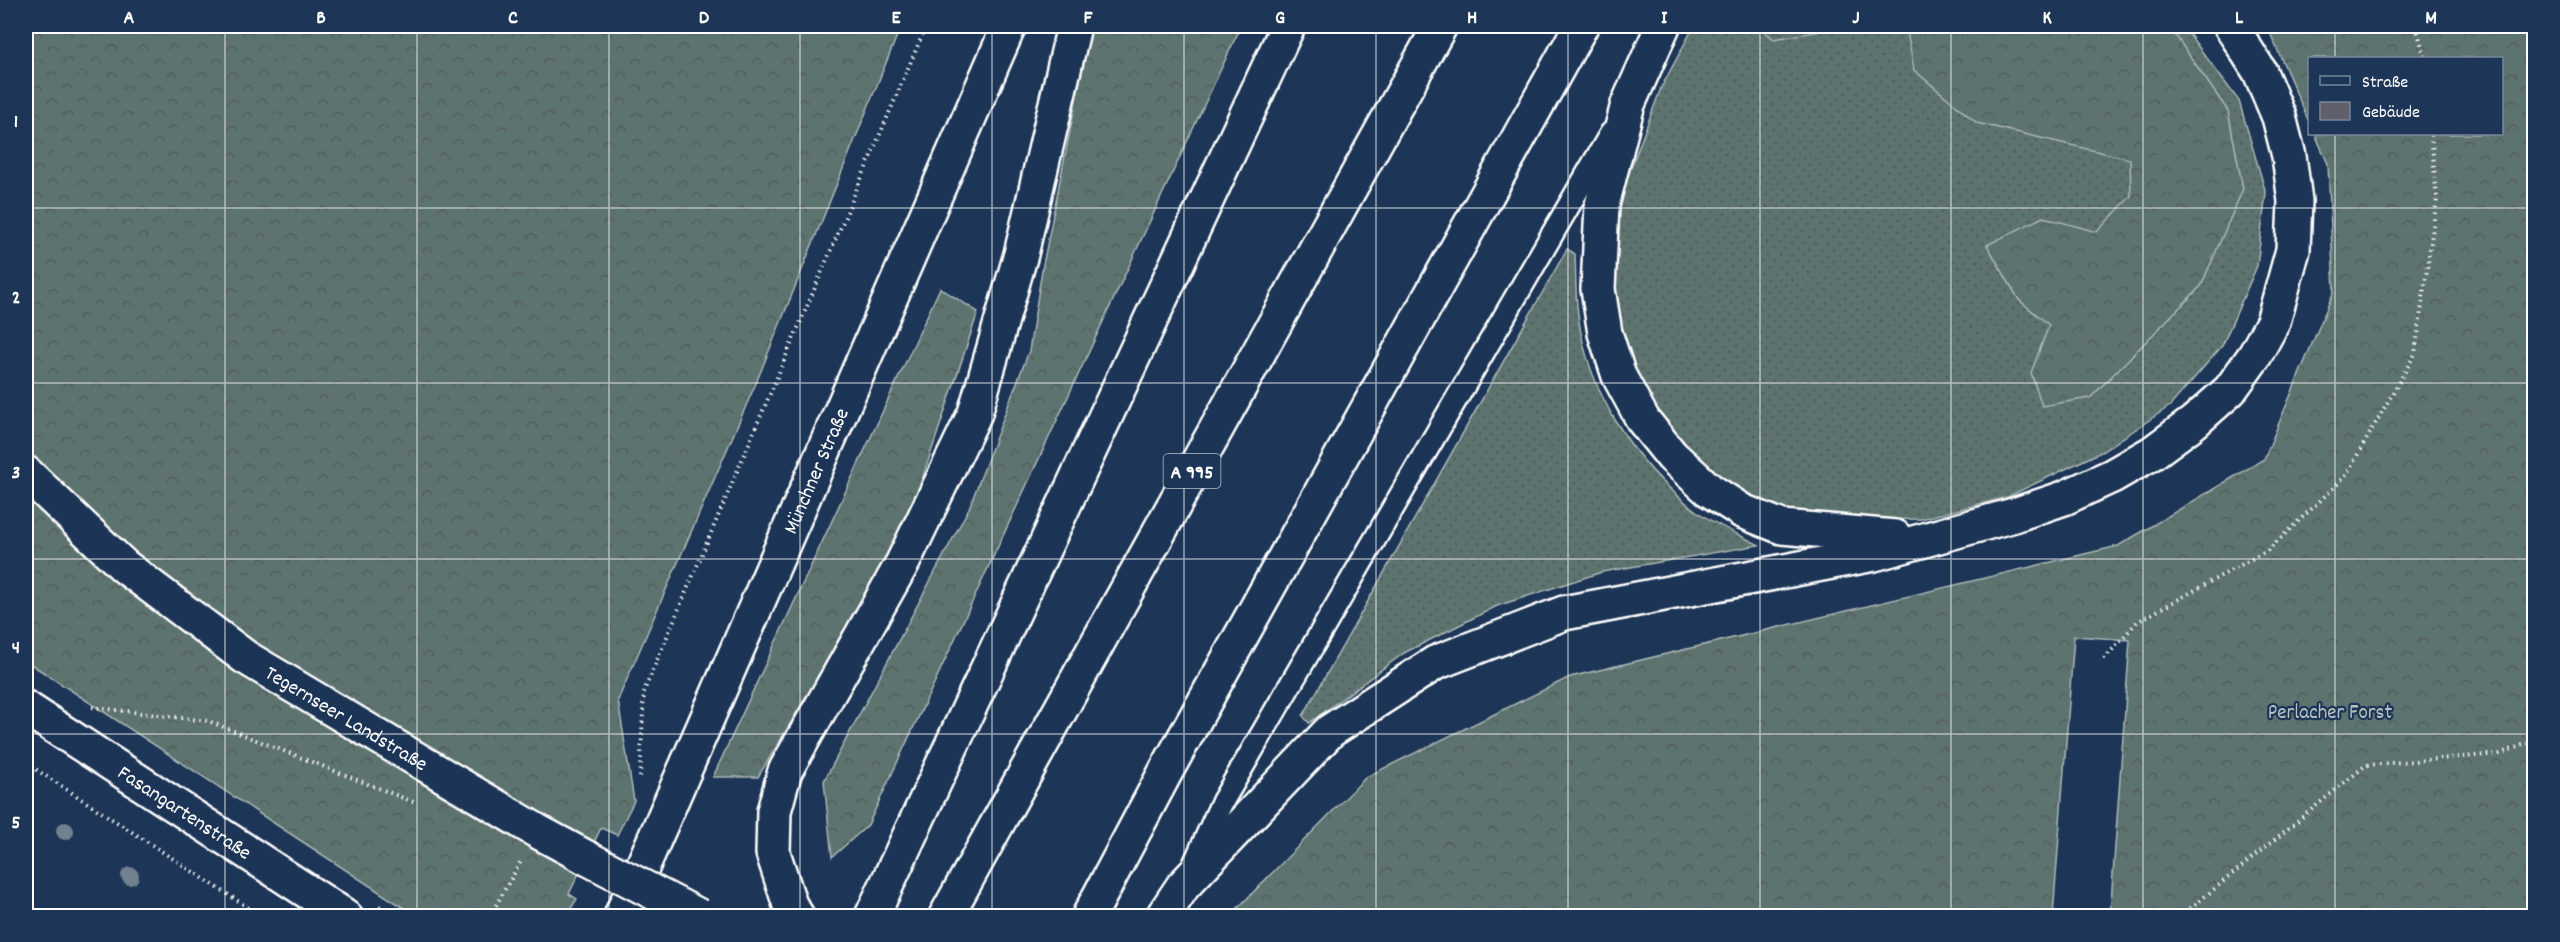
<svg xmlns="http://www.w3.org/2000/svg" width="2560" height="942" viewBox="0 0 2560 942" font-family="Dekko,sans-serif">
<defs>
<pattern id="grass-dots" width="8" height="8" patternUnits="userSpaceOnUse" patternTransform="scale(1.5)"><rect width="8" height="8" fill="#5d736f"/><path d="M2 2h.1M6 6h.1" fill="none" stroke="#535c5a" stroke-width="1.8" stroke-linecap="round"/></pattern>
<pattern id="forest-crowns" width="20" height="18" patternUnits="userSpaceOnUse" patternTransform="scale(1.5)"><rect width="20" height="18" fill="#5d736f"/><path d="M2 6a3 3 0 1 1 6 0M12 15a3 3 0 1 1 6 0" fill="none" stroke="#535c5a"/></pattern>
<pattern id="building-back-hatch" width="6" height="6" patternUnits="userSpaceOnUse" patternTransform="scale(1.5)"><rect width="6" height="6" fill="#615f6b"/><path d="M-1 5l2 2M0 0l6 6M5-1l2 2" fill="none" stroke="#797781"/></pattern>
</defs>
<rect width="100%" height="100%" fill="#1d3557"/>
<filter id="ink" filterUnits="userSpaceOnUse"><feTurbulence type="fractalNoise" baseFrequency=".0167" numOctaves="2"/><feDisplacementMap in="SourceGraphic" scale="12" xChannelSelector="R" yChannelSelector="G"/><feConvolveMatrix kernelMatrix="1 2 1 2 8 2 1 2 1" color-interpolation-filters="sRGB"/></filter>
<g filter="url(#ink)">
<path fill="url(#grass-dots)" stroke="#aeb9b7" stroke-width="1.5" d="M1694,26H2183L2239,101L2266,193L2257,266L2222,346L2170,406L2103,451L2007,497L1921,519L1832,521L1762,502L1720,477L1684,445L1655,411L1634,368L1621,328L1612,284L1618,202L1661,88Z
M1567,249L1575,254C1576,274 1575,294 1578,314C1587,391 1634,463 1695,510C1713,524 1738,534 1759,545L1602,572L1497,606L1404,653L1309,723L1303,716Z"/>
<path fill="url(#forest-crowns)" stroke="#aeb9b7" stroke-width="1.5" d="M26,26H901L756,383L618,700L634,801L617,835L601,828L569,894L577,899L566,916H416L26,661Z
M1091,26H1241L868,825L832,857L824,781L969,508L1029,351L1042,270Z
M1758,26H1840L1838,28L1774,39Z
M1906,26H2169L2228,111L2243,189L2201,286L2090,398L2042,406L2031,373L2049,325L2019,300L1987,245L2043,217L2097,232L2131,196L2130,159L1977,123L1914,70Z
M2267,26H2534V916H2110L2130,640L2074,636L2053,916H1230L1366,777L1570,677L2118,546L2264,459L2334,291L2328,164L2315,134H2502V58H2310L2309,122Z
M940,288L978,312L903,536L758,777H713Z"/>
<path fill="url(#building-back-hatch)" stroke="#fff" stroke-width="1.5" d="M26,904L44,916H26Z"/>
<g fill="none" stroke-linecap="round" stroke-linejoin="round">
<defs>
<path id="lane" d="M1194,864L1221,804L1611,133"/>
<g id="secondary">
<path id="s1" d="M26,473L124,566L245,657L537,831L587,858"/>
<path id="s2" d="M26,708L345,916"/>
<path id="s3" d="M621,916L1009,26"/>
<path d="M797,916L790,905L773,853L774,811L785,771L903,562L975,413L1021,254L1074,26"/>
</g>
<path id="highway" d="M1663,26L1628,104L1602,205L1598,289L1605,333L1619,376L1643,420L1672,456L1708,489L1742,511L1782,527L1895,537
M872,916L1288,26
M946,916L1440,26
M1089,916L1166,771L1581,26
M1163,916L1183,886L1330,731L1435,663L1564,613L1874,554L2014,515L2064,498L2112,476L2152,453L2194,422L2230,390L2255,355L2273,322L2293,250L2295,201L2289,156L2279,117L2260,72L2231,26"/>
</defs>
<use href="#lane" stroke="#fff" stroke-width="26"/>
<use href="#secondary" stroke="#fff" stroke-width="38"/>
<use href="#highway" stroke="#fff" stroke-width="38"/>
<path stroke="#fff" stroke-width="4" stroke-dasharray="1.5 4.5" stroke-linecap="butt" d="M2416,26L2425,58
M2104,659L2137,622L2268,550L2345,477L2415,354L2437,199L2431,134
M92,707L208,721L416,803
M26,763L261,916
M640,777L644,691L926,26
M379,906L397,916
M490,916L521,861
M2181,916L2366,765L2499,754L2534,741"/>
<use href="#lane" stroke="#1d3557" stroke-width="21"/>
<use href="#secondary" stroke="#1d3557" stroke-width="33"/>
<use href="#highway" stroke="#1d3557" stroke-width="33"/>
<defs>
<path id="secondary-bridge" d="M587,858L699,916"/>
</defs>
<use href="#secondary-bridge" stroke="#fff" stroke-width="38" stroke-linecap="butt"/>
<use href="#secondary-bridge" stroke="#1d3557" stroke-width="33"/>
</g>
<g fill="#718190">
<circle cx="65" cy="831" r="9"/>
<circle cx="130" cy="876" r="9"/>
</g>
</g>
<path fill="none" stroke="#fff" stroke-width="1.5" stroke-opacity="0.55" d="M225,26V916M417,26V916M609,26V916M800,26V916M992,26V916M1184,26V916M1376,26V916M1568,26V916M1760,26V916M1951,26V916M2143,26V916M2335,26V58M2335,134V916M26,208H2534M26,383H2534M26,559H2534M26,734H2534"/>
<g text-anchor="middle" stroke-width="4.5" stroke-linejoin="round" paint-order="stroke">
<rect fill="#1d3557" stroke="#bbc2cd" stroke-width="1.5" x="1163.5" y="454" width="57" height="34" rx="4.5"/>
<g font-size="20" font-weight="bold" fill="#fff">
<text x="1192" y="478">A 995</text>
</g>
<g font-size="21" fill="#fff" stroke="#1d3557">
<text dy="7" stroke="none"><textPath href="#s3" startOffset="486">Münchner Straße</textPath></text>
<text dy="7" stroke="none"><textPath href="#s1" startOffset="405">Tegernseer Landstraße</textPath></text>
<text dy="7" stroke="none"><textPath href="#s2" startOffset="190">Fasangartenstraße</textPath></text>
</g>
<g font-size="21" fill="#b6c0be" stroke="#1d3557">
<text x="2330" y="718">Perlacher Forst</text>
</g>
</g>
<rect width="2560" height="942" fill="none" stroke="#1d3557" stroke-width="66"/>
<rect x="2308" y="57" width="195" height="78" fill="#1d3557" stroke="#77869a" stroke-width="1.5"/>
<rect x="2320" y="76" width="30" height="9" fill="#1d3557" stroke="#77869a" stroke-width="1.5"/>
<text x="2362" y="87" font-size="18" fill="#ffffff">Straße</text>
<rect x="2320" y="102" width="30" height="18" fill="#615f6b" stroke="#77869a" stroke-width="1.5"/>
<text x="2362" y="117" font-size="18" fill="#ffffff">Gebäude</text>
<rect x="33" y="33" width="2494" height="876" fill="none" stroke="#fff" stroke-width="2"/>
<g font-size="20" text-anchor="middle" font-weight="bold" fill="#fff">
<text x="129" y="23">A</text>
<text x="321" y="23">B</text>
<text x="513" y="23">C</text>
<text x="704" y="23">D</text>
<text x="896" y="23">E</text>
<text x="1088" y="23">F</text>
<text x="1280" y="23">G</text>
<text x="1472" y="23">H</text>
<text x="1664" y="23">I</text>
<text x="1856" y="23">J</text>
<text x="2047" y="23">K</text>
<text x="2239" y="23">L</text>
<text x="2431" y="23">M</text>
<text x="16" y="127">1</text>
<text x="16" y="303">2</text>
<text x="16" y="478">3</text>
<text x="16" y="653">4</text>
<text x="16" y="828">5</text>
</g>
</svg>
